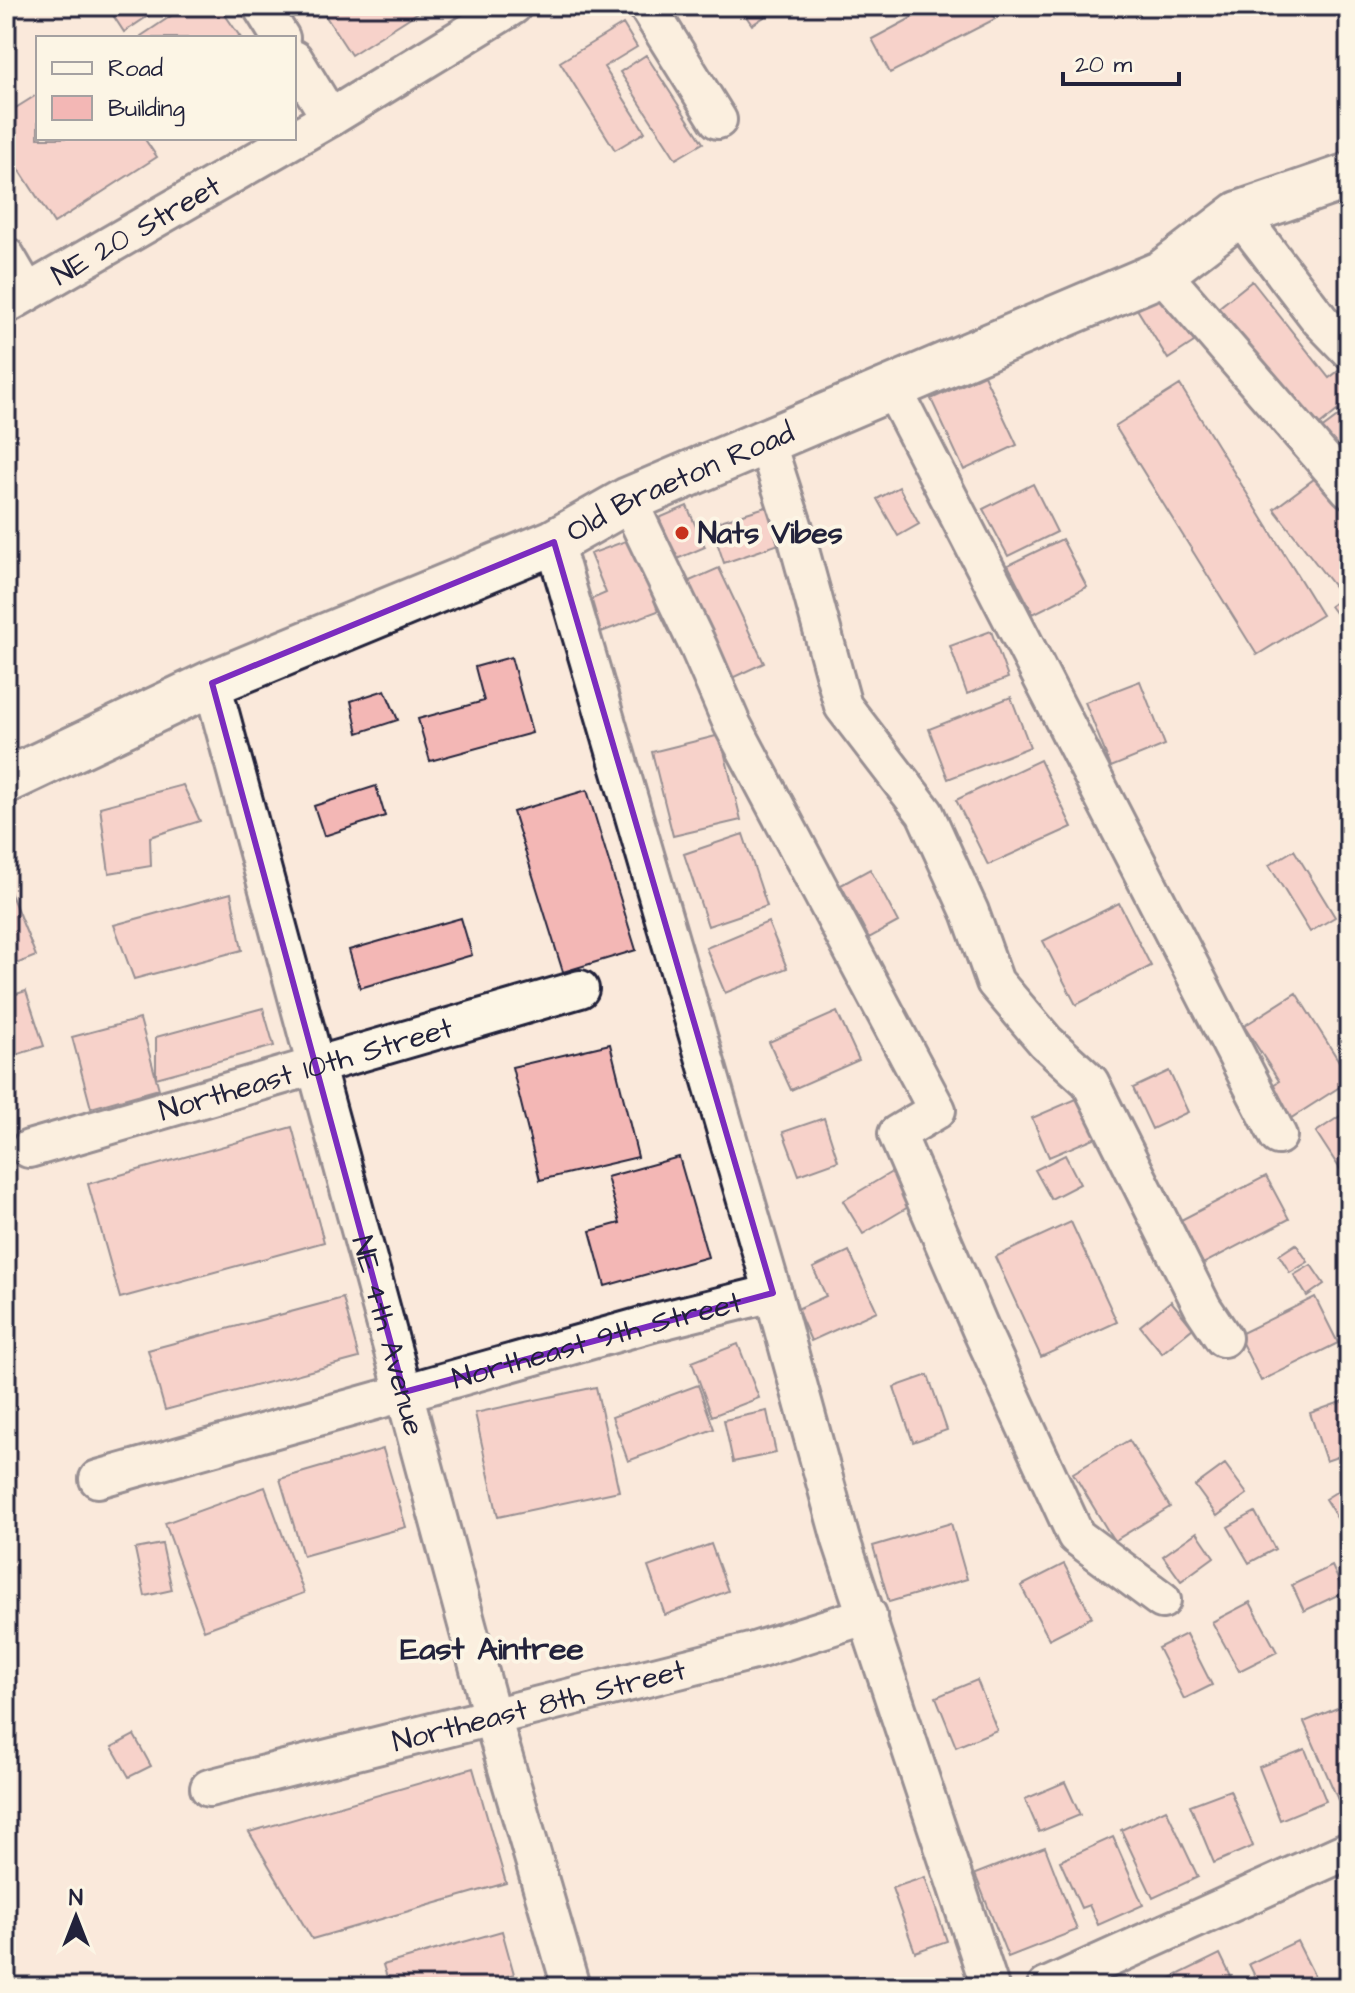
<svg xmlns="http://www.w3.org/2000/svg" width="1355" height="1993" viewBox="0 0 1355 1993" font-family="'Architects Daughter',sans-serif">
<rect width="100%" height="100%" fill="#fae9db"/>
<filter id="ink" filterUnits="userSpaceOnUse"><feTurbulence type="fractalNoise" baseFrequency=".0125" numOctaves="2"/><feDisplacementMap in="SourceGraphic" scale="16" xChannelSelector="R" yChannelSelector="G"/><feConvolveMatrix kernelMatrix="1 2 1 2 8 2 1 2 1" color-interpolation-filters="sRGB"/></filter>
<g filter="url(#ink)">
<path fill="#f3b7b5" stroke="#22223b" stroke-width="2" d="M107,6H163L124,32Z
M186,6H219L241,38H142L141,36Z
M319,6H428L351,55Z
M739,6H781L752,25Z
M910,6H989L995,19L890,73L872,39L915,16Z
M623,24L637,47L604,67L645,132L615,150L560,62Z
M646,55L703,143L676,159L620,72Z
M38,94V138H144L157,157L54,223L6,149V114Z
M1252,281L1329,378L1341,369L1349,379V482L1312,436L1340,415L1337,411L1315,429L1217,309Z
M1162,293L1194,342L1168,359L1137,309Z
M984,375L1017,445L964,470L931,399Z
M1180,385L1322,615L1257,655L1115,426Z
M1322,473L1349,509V627L1347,629L1330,606L1342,597L1274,509Z
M1033,484L1057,532L1008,556L983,509Z
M899,487L919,524L898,536L877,499Z
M772,505L785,542L724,563L711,524Z
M687,506L705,547L677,559L659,518Z
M631,539L658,611L596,634L585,602L606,593L590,554Z
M1062,539L1087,587L1033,614L1008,565Z
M719,568L764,663L730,679L685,583Z
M991,631L1008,678L967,694L950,646Z
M511,657L532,733L430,761L418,719L484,701L475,667Z
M1140,681L1165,745L1111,767L1085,702Z
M385,690L398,720L358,733L351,701Z
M1011,697L1030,747L948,779L929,729Z
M720,735L741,820L673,836L652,752Z
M1040,760L1072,827L988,865L956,800Z
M183,785L200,821L150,837L151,866L109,873L100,807Z
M376,786L385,816L324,836L314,806Z
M587,790L636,950L563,972L513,812Z
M743,834L767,906L708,926L684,854Z
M1294,850L1335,917L1310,932L1269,865Z
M870,869L898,922L869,938L841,885Z
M6,882L36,956L6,968Z
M231,893L242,950L134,979L114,925Z
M1119,903L1151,966L1076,1005L1043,941Z
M461,918L472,955L360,988L349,950Z
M768,922L787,968L725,993L706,948Z
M26,991L44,1046L6,1058V997Z
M1296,993L1349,1077V1081L1285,1122L1265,1090L1279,1081L1244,1026Z
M263,1008L274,1046L156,1078V1037Z
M837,1012L859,1060L791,1090L769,1042Z
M140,1019L159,1089L91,1108L72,1037Z
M610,1044L638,1157L540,1180L512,1067Z
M1169,1071L1188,1112L1152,1129L1133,1088Z
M1081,1097L1099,1136L1049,1157L1032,1118Z
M1349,1110V1164L1340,1169L1316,1132Z
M824,1118L838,1161L799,1175L783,1132Z
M292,1127L324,1242L120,1298L88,1184Z
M1065,1155L1080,1184L1051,1199L1035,1170Z
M679,1157L708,1257L605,1286L590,1231L620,1223L607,1177Z
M895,1170L915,1203L863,1234L843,1201Z
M1266,1176L1289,1219L1203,1264L1181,1220Z
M1071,1222L1117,1322L1041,1357L995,1257Z
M1296,1244L1308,1262L1290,1273L1279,1255Z
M849,1251L877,1311L811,1341L797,1309L826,1296L813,1268Z
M1311,1265L1324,1284L1307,1296L1294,1275Z
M1315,1297L1338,1343L1261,1381L1238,1335Z
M343,1298L359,1358L165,1410L148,1350Z
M1171,1301L1193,1328L1162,1353L1140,1326Z
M738,1344L759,1398L712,1416L692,1362Z
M928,1375L947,1430L913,1442L894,1387Z
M698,1385L714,1429L628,1461L612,1417Z
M596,1387L619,1491L498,1517L475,1413Z
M1349,1399V1453L1326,1461L1310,1413Z
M767,1411L776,1453L733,1462L724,1420Z
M1129,1440L1170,1507L1114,1541L1073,1473Z
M383,1449L406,1527L303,1556L280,1479Z
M1225,1464L1247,1494L1217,1516L1195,1486Z
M1349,1484V1511L1337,1518L1325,1499Z
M265,1487L304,1593L204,1630L165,1523Z
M1255,1512L1275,1549L1249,1563L1228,1527Z
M951,1523L967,1579L889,1602L873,1546Z
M1197,1532L1214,1557L1181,1581L1163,1556Z
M162,1544L172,1590L145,1596L135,1549Z
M711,1544L728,1591L665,1615L648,1567Z
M1064,1564L1092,1617L1049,1639L1021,1586Z
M1332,1566L1344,1592L1304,1611L1292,1585Z
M1250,1602L1277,1652L1239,1671L1212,1622Z
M1186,1634L1212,1685L1184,1699L1158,1648Z
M977,1680L997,1730L956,1747L936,1697Z
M1349,1703V1795L1338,1800L1304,1722Z
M134,1735L151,1766L129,1777L112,1747Z
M1305,1749L1326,1801L1280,1820L1259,1767Z
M473,1768L506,1883L312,1939L249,1832Z
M1065,1782L1080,1815L1039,1832L1025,1799Z
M1230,1790L1253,1846L1214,1863L1190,1805Z
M1166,1809L1198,1877L1153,1898L1121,1830Z
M1113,1837L1143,1905L1098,1925L1089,1905L1081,1908L1060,1861Z
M1045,1847L1077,1930L1008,1957L975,1874Z
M925,1877L947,1941L915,1952L892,1888Z
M502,1931L514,1974L469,1987H390L383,1965Z
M1297,1941L1320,1987H1260L1249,1964Z
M1220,1954L1236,1987H1171L1167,1980Z"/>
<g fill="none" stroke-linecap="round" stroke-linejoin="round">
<defs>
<g id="minor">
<path d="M261,6L281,38"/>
<path d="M647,6L718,120"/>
<path d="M294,59L330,118"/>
<path d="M1239,214L1320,320L1349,350"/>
<path d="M6,256L27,292"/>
<path d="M1162,273L1349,489"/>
<path id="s1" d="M6,305L330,118L513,6"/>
<path d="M892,387L1278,1136"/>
<path d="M766,441L794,528L843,706L925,813L970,912L995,982L1046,1042L1090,1082L1203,1308L1223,1338"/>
<path d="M628,500L699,648L732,724L937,1110L897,1134L981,1330L1076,1536L1162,1600"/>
<path d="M554,542L773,1293L841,1540L990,1987"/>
<path id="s2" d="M212,683L492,1717L571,1987"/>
<path id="s3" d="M29,1149L580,989"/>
<path id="s4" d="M98,1479L656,1322L773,1293"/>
<path id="s5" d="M209,1788L754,1651L868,1615"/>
<path d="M1046,1987L1349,1850"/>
</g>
<g id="tertiary">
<path id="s6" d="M6,781L212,683L554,542L628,500L1162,273L1239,214L1349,176"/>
</g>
</defs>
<use href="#minor" stroke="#22223b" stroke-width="42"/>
<use href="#tertiary" stroke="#22223b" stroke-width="50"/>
<use href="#minor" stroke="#fcf5e5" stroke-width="36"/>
<use href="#tertiary" stroke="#fcf5e5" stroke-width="44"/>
</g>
</g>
<path d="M0 0H1355V1993H0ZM554,542L773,1293L404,1392L212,683Z" fill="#fae9db" fill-opacity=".55" fill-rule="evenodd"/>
<path fill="none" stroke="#7b2cbf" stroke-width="6" stroke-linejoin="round" d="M554,542L773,1293L404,1392L212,683Z"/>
<circle fill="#c8321e" stroke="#fcf5e5" stroke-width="3" cx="682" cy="533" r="8"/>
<g text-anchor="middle" stroke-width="8" stroke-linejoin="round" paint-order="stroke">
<g font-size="30" fill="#22223b" stroke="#fcf5e5">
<text dy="10" stroke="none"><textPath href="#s1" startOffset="150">NE 20 Street</textPath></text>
<text dy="10" stroke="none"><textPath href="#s6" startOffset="738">Old Braeton Road</textPath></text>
<text dy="10" stroke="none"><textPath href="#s3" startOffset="288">Northeast 10th Street</textPath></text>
<text dy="10" stroke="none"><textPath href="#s2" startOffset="676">NE 4th Avenue</textPath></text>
<text dy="10" stroke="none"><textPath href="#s4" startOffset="518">Northeast 9th Street</textPath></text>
<text dy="10" stroke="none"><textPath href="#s5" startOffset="340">Northeast 8th Street</textPath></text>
</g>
<g font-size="30" font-weight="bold" fill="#22223b" stroke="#fcf5e5" text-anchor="start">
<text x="698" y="543">Nats Vibes</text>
</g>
<g font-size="32" font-weight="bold" fill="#22223b" stroke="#fcf5e5">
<text x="492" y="1659">East Aintree</text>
</g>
</g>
<rect width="1355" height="1993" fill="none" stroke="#fcf5e5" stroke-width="32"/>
<rect x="16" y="16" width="1323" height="1961" fill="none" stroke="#22223b" stroke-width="3" filter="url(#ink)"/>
<rect x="36" y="36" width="260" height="104" fill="#fcf5e5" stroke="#a5a1a1" stroke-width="2"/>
<rect x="52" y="62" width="40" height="12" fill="#fcf5e5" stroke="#a5a1a1" stroke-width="2"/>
<text x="108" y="76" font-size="24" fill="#22223b">Road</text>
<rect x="52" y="96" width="40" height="24" fill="#f3b7b5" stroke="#a5a1a1" stroke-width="2"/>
<text x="108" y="116" font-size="24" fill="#22223b">Building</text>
<g transform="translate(76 1917)" stroke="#fcf5e5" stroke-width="6" paint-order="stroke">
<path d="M0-6L14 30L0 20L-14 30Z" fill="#22223b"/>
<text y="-12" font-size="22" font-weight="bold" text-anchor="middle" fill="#22223b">N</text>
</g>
<path d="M1063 72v12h116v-12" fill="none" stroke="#22223b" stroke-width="4"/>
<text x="1075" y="72" font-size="24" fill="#22223b" stroke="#fcf5e5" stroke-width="6" paint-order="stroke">20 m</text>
</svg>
